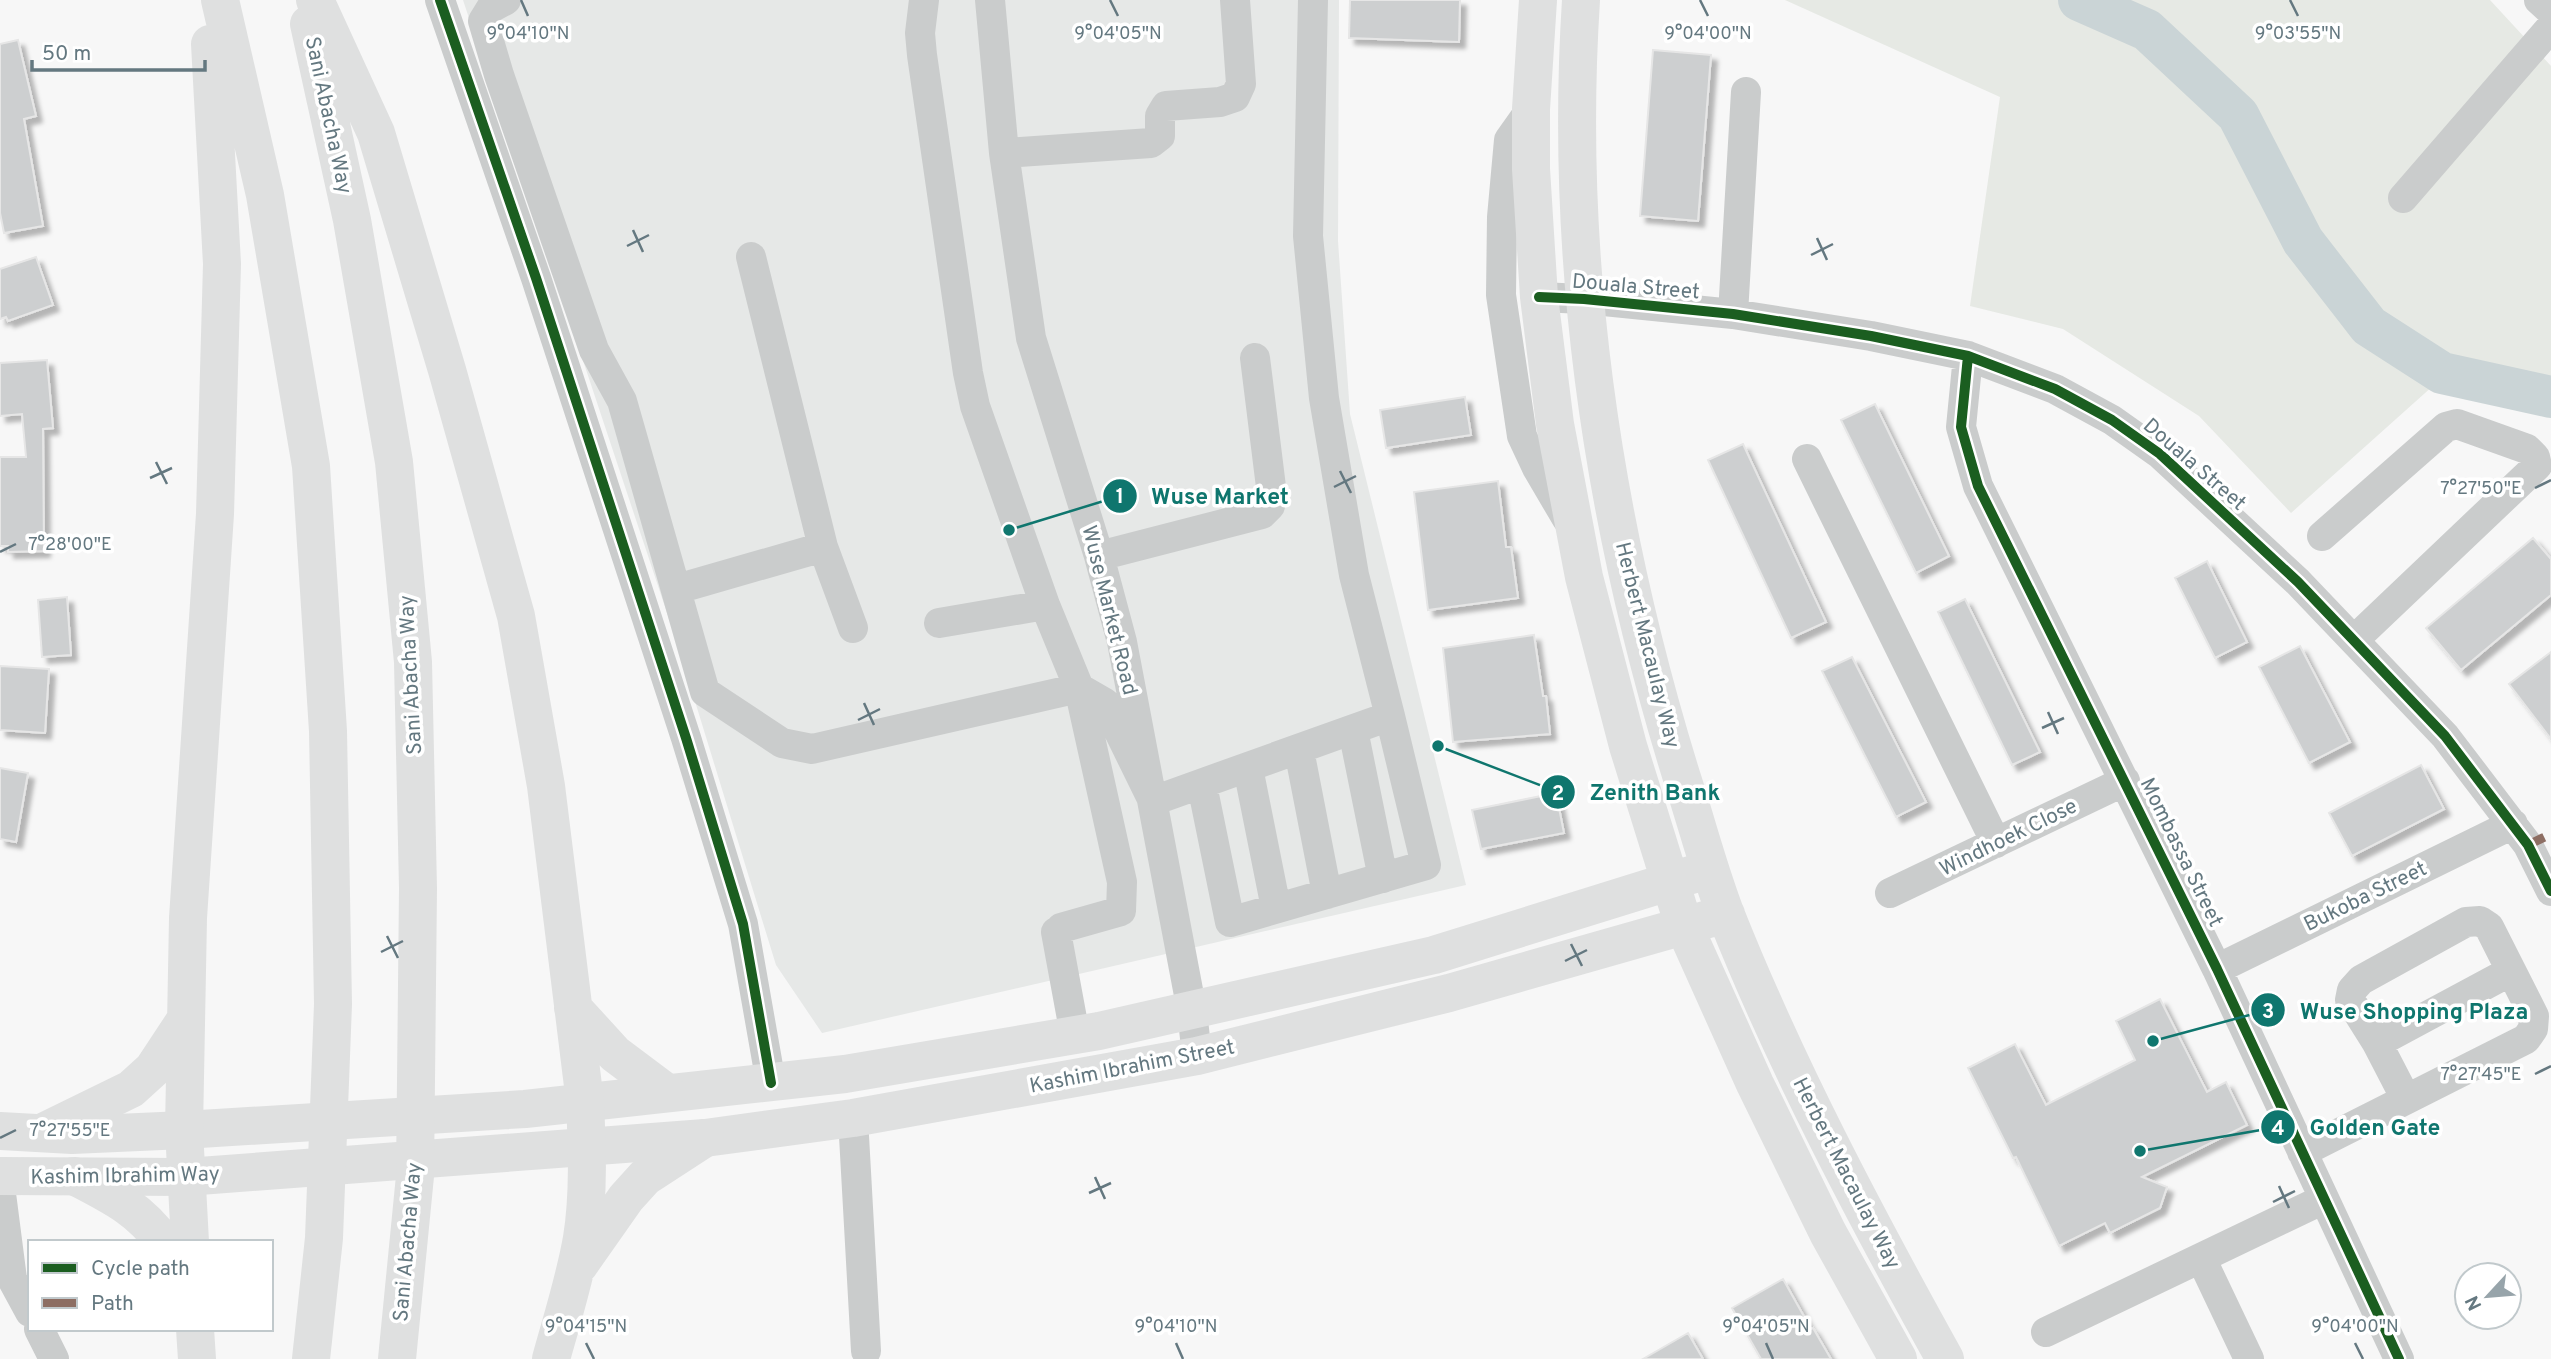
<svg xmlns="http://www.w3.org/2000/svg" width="2551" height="1359" viewBox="0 0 2551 1359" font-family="Overpass,sans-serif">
<defs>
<filter id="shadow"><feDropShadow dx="6" dy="6" stdDeviation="2" flood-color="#0004"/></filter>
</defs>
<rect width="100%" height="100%" fill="#f7f7f7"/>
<path fill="#e6e8e7" d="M463,0H1339L1338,241L1350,414L1466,885L822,1033L776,965L678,646Z"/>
<path fill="#e6e9e4" d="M1785,0H2490L2551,66V413L2434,385L2291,513L2199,416L2063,329L1970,306L2000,97Z"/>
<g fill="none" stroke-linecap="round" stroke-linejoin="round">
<path stroke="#cad4d6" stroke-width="42" d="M2079,0L2147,30L2238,115L2303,241L2369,326L2442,373L2551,397"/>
</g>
<path fill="#cdcfd0" stroke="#e6e6e6" stroke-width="2" filter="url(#shadow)" d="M1350,0H1460L1459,42L1349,38Z
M18,40L36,116L24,119L43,226L4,233L0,213V44Z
M1653,50L1711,55L1698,221L1640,216Z
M36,257L53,305L8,321L6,317L0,319V269Z
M47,360L53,428L43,429L44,551L8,552V546H0V457H26L22,414L0,416V363Z
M1465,397L1471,435L1386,448L1380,410Z
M1875,404L1949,556L1916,573L1841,420Z
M1743,444L1826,622L1791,638L1708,460Z
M1498,481L1506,547H1511L1518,598L1428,610L1414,492Z
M2533,538L2551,559V595L2461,670L2426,628Z
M2207,561L2247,642L2215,658L2175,578Z
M67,597L71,655L42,657L38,600Z
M1965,599L2040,752L2012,765L1938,612Z
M1534,635L1543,696H1546L1550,734L1453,742L1443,648Z
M2300,646L2350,742L2309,763L2259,667Z
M2551,652V739L2509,684Z
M1852,657L1926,802L1896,817L1822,671Z
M0,666L49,669L45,733L0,730Z
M2421,765L2444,809L2352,856L2329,813Z
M0,768L28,773L16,842L0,839Z
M1556,793L1564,833L1481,849L1472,810Z
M2160,999L2207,1092L2226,1082L2247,1125L2142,1177L2167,1187L2160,1208L2110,1233L2105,1223L2059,1246L2016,1157L2013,1158L1968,1068L2015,1044L2046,1105L2135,1060L2116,1021Z
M1783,1279L1811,1329L1813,1328L1831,1359H1761L1732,1308Z
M1688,1333L1703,1359H1643Z"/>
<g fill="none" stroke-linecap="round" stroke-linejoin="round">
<path stroke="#cacccc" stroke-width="30" d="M440,0L536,278L686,738L743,924L771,1083
M506,0L491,8L483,21L499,75L594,350L622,401L705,692L782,743L812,749L1079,688L1105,703L1153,801L1390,716L1354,575L1324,398L1308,236L1313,0
M924,0L920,33L922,55L968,373L975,406L1045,605L1079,688L1122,882L1121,911L1061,928
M990,0L1004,153L1031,338L1099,556L1122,642L1192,1011L1197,1056
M2539,0L2551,11
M1531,109L1509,140L1502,217L1501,295L1522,436L1537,468L1567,519
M1004,153L1151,143L1160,136V116L1166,106L1220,102L1235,97L1241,84L1235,0
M2403,198L2551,27
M751,257L823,547L853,628
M1539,297L1584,299L1733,314L1871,336L1968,356L2055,389L2112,420L2160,454L2298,582L2445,736L2528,845L2551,891
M1733,314L1746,92
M1968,356L1961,427L1978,486L2217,969L2399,1359
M1807,459L1996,843
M2322,536L2446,427L2457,424L2527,449L2535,457L2537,466L2354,640
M1099,556L1262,514L1270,506L1272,495L1255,358
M677,589L823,547
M939,623L1045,605
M1353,730L1383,878
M1299,750L1327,894
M1248,768L1276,908
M1202,785L1230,922L1426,865L1390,716
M1890,893L2125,781
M1056,932L1075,1035
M2217,969L2513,824
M2406,1099L2377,1043L2511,971
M853,1118L866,1351
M2302,1152L2526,1039L2533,1029L2534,1016L2489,927L2480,921L2466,922L2361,980L2352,990L2350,1000L2377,1043
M0,1186L12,1279L30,1312
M2201,1258L2249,1359
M39,1329L54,1359
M2046,1332L2324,1199"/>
<path stroke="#dfe0e0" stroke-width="38" d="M1538,0L1531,109V169L1539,297L1555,424L1584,577L1628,746L1684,926L1755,1084L1828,1233L1898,1359
M1581,0C1564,263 1604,527 1682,778C1697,824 1709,871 1726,915C1787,1068 1865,1215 1945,1359
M0,1131L72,1135L184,1130L525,1109L845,1074L1099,1031L1434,955L1710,869
M0,1176L186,1177L705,1138L853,1118L1197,1056L1449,993L1726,914"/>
<path stroke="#dfe0e0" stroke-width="38" d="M220,0L265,195L311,466L328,731L333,1004L324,1238L311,1359
M315,0L376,133L447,370L516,616L546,786L585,1102C587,1146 589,1194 582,1238C575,1279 562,1319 551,1359
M309,24L352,220L394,462L413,662L418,888L415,1176L397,1359
M573,1008L615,1054L667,1093
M41,1133L131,1089L153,1069L186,1019
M74,1176C110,1195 139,1208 163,1242
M190,1242L184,1130L188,918L215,514L222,264L210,44
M579,1265L626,1198L645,1177L705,1138
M195,1329L197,1359"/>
<path stroke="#8d6e63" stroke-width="9" stroke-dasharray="18 9" stroke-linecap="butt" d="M2528,845L2551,834"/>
<defs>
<path id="cycleway" d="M440,0L536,278L686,738L743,924L771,1083
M1539,297L1584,299L1733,314L1871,336L1968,356L2055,389L2112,420L2160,454L2298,582L2445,736L2528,845L2551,891
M1968,356L1961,427L1978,486L2217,969L2399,1359"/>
</defs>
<use href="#cycleway" stroke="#fff" stroke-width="15"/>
<use href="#cycleway" stroke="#1b5e20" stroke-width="10"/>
</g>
<path fill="none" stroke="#647880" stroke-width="2.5" d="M521,0L528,16M1110,0L1118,16M1700,0L1708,16M2290,0L2298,16M633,230L643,252M1817,238L1827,260M627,246L649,235M1811,255L1833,244M156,462L167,484M1340,471L1351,493M150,478L172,468M1334,487L1356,476M2535,488L2551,480M0,552L16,544M864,703L874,725M2048,712L2058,734M858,720L880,709M2042,728L2064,718M387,936L398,958M1571,944L1582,966M381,952L403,941M1565,961L1587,950M2535,1074L2551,1066M0,1138L16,1130M1095,1177L1105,1199M2279,1186L2289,1208M1089,1193L1111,1183M2273,1202L2295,1191M586,1343L594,1359M1176,1343L1183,1359M1766,1343L1773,1359M2355,1343L2363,1359"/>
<g text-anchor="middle" stroke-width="7" stroke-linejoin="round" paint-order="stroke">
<g font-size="21" fill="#647880" stroke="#fff">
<text transform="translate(329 115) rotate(78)" y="7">Sani Abacha Way</text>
<text transform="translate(1636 286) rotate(5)" y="7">Douala Street</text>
<text transform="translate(2195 464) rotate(41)" y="7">Douala Street</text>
<text transform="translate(1110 610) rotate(76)" y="7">Wuse Market Road</text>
<text transform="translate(1648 645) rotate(76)" y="7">Herbert Macaulay Way</text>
<text transform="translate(410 675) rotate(-93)" y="7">Sani Abacha Way</text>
<text transform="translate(2008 837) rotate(-26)" y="7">Windhoek Close</text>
<text transform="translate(2182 852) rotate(64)" y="7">Mombassa Street</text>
<text transform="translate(2365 896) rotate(-26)" y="7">Bukoba Street</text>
<text transform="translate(1132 1066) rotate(-11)" y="7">Kashim Ibrahim Street</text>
<text transform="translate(1847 1173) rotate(63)" y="7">Herbert Macaulay Way</text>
<text transform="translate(125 1175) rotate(-1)" y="7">Kashim Ibrahim Way</text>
<text transform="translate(407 1242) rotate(-85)" y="7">Sani Abacha Way</text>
</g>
</g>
<g font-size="18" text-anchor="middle" fill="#647880" stroke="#fff" stroke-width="7" stroke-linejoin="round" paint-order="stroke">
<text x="528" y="39">9°04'10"N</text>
<text x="1118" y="39">9°04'05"N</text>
<text x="1708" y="39">9°04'00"N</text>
<text x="2298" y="39">9°03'55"N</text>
<text x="2481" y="494">7°27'50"E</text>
<text x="70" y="550">7°28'00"E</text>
<text x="2481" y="1080">7°27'45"E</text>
<text x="70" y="1136">7°27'55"E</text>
<text x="586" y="1332">9°04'15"N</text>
<text x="1176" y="1332">9°04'10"N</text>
<text x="1766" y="1332">9°04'05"N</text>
<text x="2355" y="1332">9°04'00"N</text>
</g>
<path fill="none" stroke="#0f766e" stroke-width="2.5" d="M1009 530L1120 496M1438 746L1558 792M2153 1041L2268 1010M2140 1151L2278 1127"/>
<g fill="#0f766e" stroke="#fff" stroke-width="2.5">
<circle cx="1009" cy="530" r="7"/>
<circle cx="1438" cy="746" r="7"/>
<circle cx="2153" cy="1041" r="7"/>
<circle cx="2140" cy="1151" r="7"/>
<circle cx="1120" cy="496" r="18"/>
<circle cx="1558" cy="792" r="18"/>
<circle cx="2268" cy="1010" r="18"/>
<circle cx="2278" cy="1127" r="18"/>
</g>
<g font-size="21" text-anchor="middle" font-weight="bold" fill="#fff">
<text x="1120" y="503">1</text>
<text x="1558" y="800">2</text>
<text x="2268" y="1018">3</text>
<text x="2278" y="1135">4</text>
</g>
<g font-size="23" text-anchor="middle" font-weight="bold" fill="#0f766e" stroke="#fff" stroke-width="7" stroke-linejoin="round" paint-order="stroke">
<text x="1220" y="504">Wuse Market</text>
<text x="1655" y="800">Zenith Bank</text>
<text x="2414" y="1019">Wuse Shopping Plaza</text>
<text x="2375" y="1135">Golden Gate</text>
</g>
<rect x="28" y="1240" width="245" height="91" fill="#ffffff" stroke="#c1c9cc" stroke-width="2"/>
<rect x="42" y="1263" width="35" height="10" fill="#1b5e20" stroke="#c1c9cc" stroke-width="2"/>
<text x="91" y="1275" font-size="21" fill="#647880">Cycle path</text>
<rect x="42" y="1298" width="35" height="10" fill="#8d6e63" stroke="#c1c9cc" stroke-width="2"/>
<text x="91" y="1310" font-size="21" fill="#647880">Path</text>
<g transform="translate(2488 1296) rotate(244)"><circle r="33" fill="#ffffff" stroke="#c1c9cc" stroke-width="2"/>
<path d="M0-5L12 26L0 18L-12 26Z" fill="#97a4aa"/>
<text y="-10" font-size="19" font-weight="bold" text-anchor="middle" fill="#647880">N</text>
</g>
<path d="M32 60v10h173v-10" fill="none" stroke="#647880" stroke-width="3.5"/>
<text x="42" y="60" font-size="21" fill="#647880" stroke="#ffffff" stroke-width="5" paint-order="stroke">50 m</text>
</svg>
